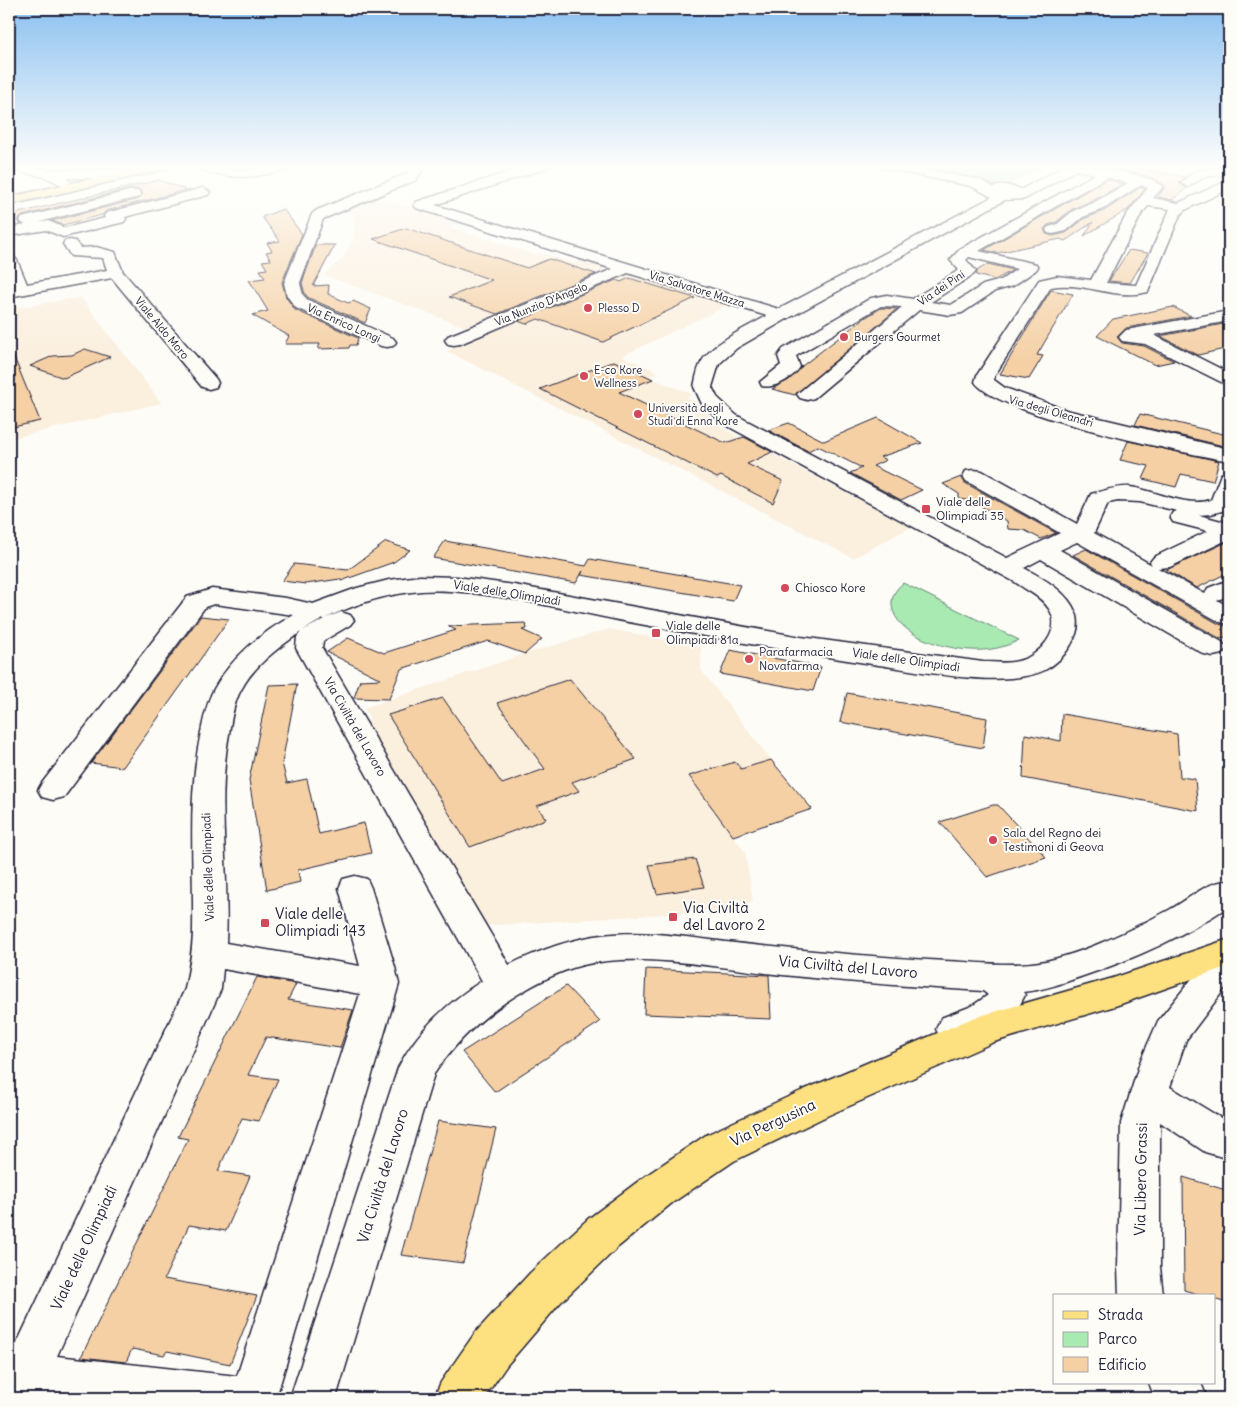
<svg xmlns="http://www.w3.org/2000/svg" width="1238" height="1407" viewBox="0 0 1238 1407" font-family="Delius,sans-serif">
<rect width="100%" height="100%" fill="#fdfcf7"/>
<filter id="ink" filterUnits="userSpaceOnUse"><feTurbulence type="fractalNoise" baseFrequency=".02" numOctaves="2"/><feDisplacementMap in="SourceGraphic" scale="10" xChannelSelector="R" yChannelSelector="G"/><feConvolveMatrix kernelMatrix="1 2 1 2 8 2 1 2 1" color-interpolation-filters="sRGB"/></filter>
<g filter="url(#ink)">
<path fill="#fbefde" d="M372,196L457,223L449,227L535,255L541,253L574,263L582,260L608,268L465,327L324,275L343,258L354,238V217L346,206Z
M627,274L728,305L622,356L658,372L648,377L692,394L686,398L694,401L720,427L911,527L853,558L447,351Z
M81,297L161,403L9,439V309Z
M610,629L701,647V670L771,760L741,769L735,762L689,776L745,852L753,902L735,904L729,910L481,926L365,723L370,718L364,708L525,654Z"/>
<path fill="#a9e9b2" stroke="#668676" d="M900,165H1044L1004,186Z
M903,583L1019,640C1004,648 988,651 971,650C946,649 896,636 892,606C891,596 896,589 903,583Z"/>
<path fill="#f5d0a5" stroke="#22223b" d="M1126,166L1185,177L1179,183L1187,188L1172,200L1158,197L1164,188V185L1154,178L1119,169Z
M1107,179L1123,184L1092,201L1072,209L1055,223L1048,225L1044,229L1046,234L1053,236L1066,233L1084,219L1104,211L1141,187L1145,189L1129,209L1084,236L1093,222L1065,241L1060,239L998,253L984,250Z
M159,180L186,190L106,211L102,215L63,225L52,221L139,199L143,193L139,189H129L22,216L18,220L20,224L14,214Z
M283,209L302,234L282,282L286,297L295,310L358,338L356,345H350L349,348L318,349L320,344H285L289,336L252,315L268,311L249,280L265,278L260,270L267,269L262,261L271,260L266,252L272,251L267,243L280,241L262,217Z
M406,228L527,268L549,259L596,274L497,314L449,297L492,280L373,239Z
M316,245H335L313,286L329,285L328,294L348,303L353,301L371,309L365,323L309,298L305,294L302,283Z
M1129,250L1148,253L1130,283L1109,281Z
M988,264L1013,270L995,280L976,275L978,270Z
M629,278L695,298L603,342L538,319L526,324L518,321L616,280L621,282Z
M1051,290L1073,294L1037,355L1043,356L1029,379L1000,374Z
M1173,307L1191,316L1126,328L1117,337L1122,343L1144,346L1174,361L1155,365L1097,336L1113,319Z
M881,308L897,309L795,395L772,389L789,380L802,366L863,319Z
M1229,323V348L1198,355L1160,336Z
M9,345L40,421L9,428Z
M85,349L110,357L64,378L30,366L53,356L72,355Z
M614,361L653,379L619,392L725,443L744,437L772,452L747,464L783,481L773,503L721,476L717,478L540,389Z
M1140,414L1227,435L1224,446L1135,425Z
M878,418L922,443L880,457L886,460L873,466L922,490L901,500L850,473L862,468L818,446L808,451L768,430L789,423L824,441Z
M1128,441L1219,461L1213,481L1181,474L1176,487L1143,479L1149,466L1120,460Z
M961,477L965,483L1056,533L1041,539L1024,530L1008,529L1007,521L972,501L959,499V494L943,484Z
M445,541L586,566L590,559L740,585L733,601L581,575L583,571L576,583L433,558Z
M1229,541V572L1197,588L1166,570Z
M386,542L410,550L394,562L341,581L340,579L306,584L282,581L294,564L348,570Z
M1086,549L1219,624L1229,627V635L1221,639L1073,555Z
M201,616L229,619L123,767L91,763Z
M526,623L527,629L522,630L542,639L525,654L488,641L401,669L389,699L354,698L360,680L381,679L327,652L348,638L384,653L456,630L448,626Z
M730,650L740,652L821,667L813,691L720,674Z
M570,679L636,759L572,782L579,791L537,806L546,819L470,847L388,715L443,698L502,784L545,769L497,703Z
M297,684L282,763L287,783L307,779L319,834L364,823L371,853L298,870L300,882L267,890L249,780L269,685Z
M847,693L987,718L983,748L840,722Z
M1062,714L1177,734L1180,777L1195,779L1198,811L1023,778L1025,734L1061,741Z
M771,760L812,809L733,836L689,776L735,762L741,769Z
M993,805H998L1046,857L987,877L940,822Z
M695,859L704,887L657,894L649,865Z
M646,969L769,975L771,1019L644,1014Z
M257,977L296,984L288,1000L353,1010L340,1048L266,1037L248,1075L278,1079L259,1121L242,1118L218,1171L250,1176L226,1231L189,1225L164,1279L257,1296L230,1364L167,1351L164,1355L132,1349L126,1362L81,1357L188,1139L178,1137Z
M566,986L600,1022L495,1092L462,1052Z
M438,1121L496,1129L463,1263L401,1255Z
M1183,1177L1229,1191V1304L1214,1299V1296H1204L1184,1290Z"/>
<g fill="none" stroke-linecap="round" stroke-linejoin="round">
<defs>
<path id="minor" d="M9,165H24L49,170H127L134,174L127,178H66L71,182L64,186L45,177L9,169Z
M199,165C215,165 230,171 247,170C263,169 278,163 294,165L293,168C255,178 237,181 199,169Z
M414,165H426L416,180L323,219L300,283L303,295L308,300L393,338L396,342L393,346L387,347L381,346L296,308L287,296L284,283L312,214L317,210L406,174Z
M530,165H548L547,168L435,205L779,309L992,197L971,186L887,169L882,168L881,165H904L980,180L993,187L1005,185L1022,189L1066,165H1087L1133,174L1153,180L1163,187L1153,198L1178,203L1229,180V189L1185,210L1180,215L1148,292C1115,301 1084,281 1051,287L995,375L994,380L1005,388L1066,410L1229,449V461C1184,453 997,415 975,382L977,375L1039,280L1057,276L1091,280L1127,214L1148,188L1141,185L1103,209L1083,217L1066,231L1053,234L1048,233L1046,230L1048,227L1056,225L1073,211L1093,203L1128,183L1107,177L979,251L1036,264L1038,267L1036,270L1013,286L995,291L962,313L950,315L919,310L814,398L807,400L800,398L797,394L902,307L881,306L796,356L800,367C793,378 775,389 762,386L760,382L781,365L778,356L783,349L871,298L887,295L913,299L959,270L950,260L960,249L1095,174L1076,170L1025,199L1005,200L787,319L737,348L719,364L712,387L717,397L736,415L1007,558L1060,533L966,481L963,476L966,471L974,470L982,471L1077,524L1091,494C1104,491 1117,486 1130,487C1155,490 1186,508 1211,500L1221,474L1229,473V509L1211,514L1199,515L1229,523V539L1170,567L1158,568L1205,594L1208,588L1229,580V596L1217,600L1229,607V624L1220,622L1077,542L1060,550L1222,642L1226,648L1222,654L1213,656L1204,654L1041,559L1024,568C1043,578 1068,592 1076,613C1084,634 1063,661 1045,670C1035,675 1022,677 1011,678C971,682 913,670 872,664C787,651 703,636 618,620C563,609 507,595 450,591C406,588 367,599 328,617L326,618L341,612L350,615L354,620L350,625L323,641L322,648L509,965C538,951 570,939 602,935C644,930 685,937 726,942C799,950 872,957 945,961C974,962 1003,966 1032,963C1074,959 1131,930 1169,910C1187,901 1208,880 1229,881V906C1184,936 1135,959 1083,976C1063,983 1044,990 1023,992L1025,995L1016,1012L1005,1023L954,1044L941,1040L936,1029L941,1018L972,1006L988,995L983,991C916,987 850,982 783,975C724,969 641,951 583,965C559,971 536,983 515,996C482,1017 456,1041 434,1074L336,1398H290L398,1068C416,1032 448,1002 482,981L296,648L297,637L301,632C279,647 253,666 241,690C234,702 231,720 229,734C216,804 230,873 226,943L360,966L339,888L343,879L355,876L367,879L371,888L395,967L399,984L276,1398H9V1360L185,989C189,969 193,949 193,929C194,863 187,797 201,732C204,718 207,701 214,689C231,658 263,631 294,615L214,604L205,607L64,797L53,800L42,797L38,790L42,783L187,597L212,589L286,598L313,604L357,588L389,580L420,576L457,577L514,585L801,637L983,662C994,662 1007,664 1018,661C1039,657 1063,630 1049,609C1042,597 1026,590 1015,582L722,423L702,404L694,387C696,378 697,369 702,361C713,342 748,327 767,316L628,273L460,344L454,345L448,344L445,340L448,336L613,269L416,208L414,205L416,202ZM1148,206L1170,209L1136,285L1106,283L1141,215ZM969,257L1017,269L1001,280L983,285L951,305L931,302L974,274L976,271L966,260ZM1118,501L1140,502L1177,511L1173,512L1170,517L1173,522L1208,531L1154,557L1150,562L1152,565L1094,533L1108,503ZM323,619H325L302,631ZM223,969L360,994L237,1376L57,1356L221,989Z
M1229,166V174L1204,177L1188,187L1181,183L1195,171Z
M203,188L210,192L208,195L125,217L126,219L124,222L63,237L46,230L9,236V228L25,225L20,221L22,218L129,191H139L141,194L139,197L39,222L48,221L65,228L105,218L104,216L106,213Z
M70,240L75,241L80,248L96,247L115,252L123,272L216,379L218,383L216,387L209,389L202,387L112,278L9,297V287H12L9,279V255L14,257L17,260L27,284L107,270L103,258L71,256L63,244L65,241Z
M1229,311V321L1154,335L1229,373V386L1145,344L1122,341L1119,337L1126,330L1132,329Z
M1223,951L1229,953V983L1186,1040L1170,1087L1229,1123V1159L1205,1152L1160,1122V1267L1163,1296H1119L1118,1267L1121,1123L1140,1062L1158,1021L1211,955Z
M1149,1383H1201L1207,1398H1155Z"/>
<path id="major" d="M152,165H173L167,169L9,205V197Z
M1229,939V966L1115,1006L994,1042L829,1115L734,1161L672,1203L618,1247L560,1303L507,1365L484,1398H434L441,1382L475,1333L530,1273L588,1219L644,1177L706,1135L801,1091L973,1018L1113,978Z"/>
</defs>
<use href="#minor" stroke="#22223b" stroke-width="3"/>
<use href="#major" stroke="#22223b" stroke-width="3"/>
<use href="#minor" fill="#fdfcf7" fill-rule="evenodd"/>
<use href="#major" fill="#fde080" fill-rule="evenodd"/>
</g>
</g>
<linearGradient id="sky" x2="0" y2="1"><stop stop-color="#8ac0f0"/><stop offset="0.46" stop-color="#fefefb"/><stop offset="1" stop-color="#fefefb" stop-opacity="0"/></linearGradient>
<rect width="1238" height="362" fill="url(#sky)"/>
<g fill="#d1495b" stroke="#fdfcf7" stroke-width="2">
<circle cx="588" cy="308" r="5"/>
<circle cx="844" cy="337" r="5"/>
<circle cx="584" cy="376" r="5"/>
<circle cx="638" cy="414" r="5"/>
<rect x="921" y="504" width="10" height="10" rx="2.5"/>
<circle cx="785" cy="588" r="5"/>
<rect x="651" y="628" width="10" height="10" rx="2.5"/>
<circle cx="749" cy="659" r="5"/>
<circle cx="993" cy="840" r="5"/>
<rect x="668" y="912" width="10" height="10" rx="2.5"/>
<rect x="260" y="918" width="10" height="10" rx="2.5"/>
</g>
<g text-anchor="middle" stroke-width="4" stroke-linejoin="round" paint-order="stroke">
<g font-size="11" fill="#22223b" stroke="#fdfcf7">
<text transform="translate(941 288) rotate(-34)" y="4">Via dei Pini</text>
<text transform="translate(697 289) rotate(17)" y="4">Via Salvatore Mazza</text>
<text transform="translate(541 304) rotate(-22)" y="4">Via Nunzio D'Angelo</text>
<text transform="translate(344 323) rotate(24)" y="4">Via Enrico Longi</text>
<text transform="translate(162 328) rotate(50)" y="4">Viale Aldo Moro</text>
<text transform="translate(1051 411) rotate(16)" y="4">Via degli Oleandri</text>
</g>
<g font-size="11" fill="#22223b" stroke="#fdfcf7" text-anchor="start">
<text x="598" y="312">Plesso D</text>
<text x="854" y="341">Burgers Gourmet</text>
<text x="594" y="374">E-co Kore<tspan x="594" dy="13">Wellness</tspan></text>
<text x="648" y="412">Università degli<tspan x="648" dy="13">Studi di Enna Kore</tspan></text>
</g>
<g font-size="12" fill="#22223b" stroke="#fdfcf7" text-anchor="start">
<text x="936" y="506">Viale delle<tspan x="936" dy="14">Olimpiadi 35</tspan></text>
<text x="795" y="592">Chiosco Kore</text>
<text x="666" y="630">Viale delle<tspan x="666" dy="14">Olimpiadi 81a</tspan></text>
<text x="759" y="656">Parafarmacia<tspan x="759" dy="14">Novafarma</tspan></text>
<text x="1003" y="837">Sala del Regno dei<tspan x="1003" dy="14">Testimoni di Geova</tspan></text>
</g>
<g font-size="12" fill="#22223b" stroke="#fdfcf7">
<text transform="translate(507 593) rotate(9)" y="4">Viale delle Olimpiadi</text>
<text transform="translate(906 660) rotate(8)" y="4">Viale delle Olimpiadi</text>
<text transform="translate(355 727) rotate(60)" y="4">Via Civiltà del Lavoro</text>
<text transform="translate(208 867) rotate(-92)" y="4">Viale delle Olimpiadi</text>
</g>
<g font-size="15" fill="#22223b" stroke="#fdfcf7" text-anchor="start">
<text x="683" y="913">Via Civiltà<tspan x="683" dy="17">del Lavoro 2</tspan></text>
<text x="275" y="919">Viale delle<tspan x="275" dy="17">Olimpiadi 143</tspan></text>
</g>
<g font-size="15" fill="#22223b" stroke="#fdfcf7">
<text transform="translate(848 967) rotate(5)" y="5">Via Civiltà del Lavoro</text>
<text transform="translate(773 1123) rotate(-25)" y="5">Via Pergusina</text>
<text transform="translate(383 1176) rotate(-73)" y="5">Via Civiltà del Lavoro</text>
<text transform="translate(1141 1179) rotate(-89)" y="5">Via Libero Grassi</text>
<text transform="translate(84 1248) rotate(-65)" y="5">Viale delle Olimpiadi</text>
</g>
</g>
<rect width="1238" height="1407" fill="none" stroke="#fdfcf7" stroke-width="30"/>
<rect x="15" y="15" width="1208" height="1377" fill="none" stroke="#22223b" stroke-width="2" filter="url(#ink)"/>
<rect x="1053" y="1294" width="162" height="90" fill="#fdfcf7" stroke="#a5a5ac"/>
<rect x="1063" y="1311" width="25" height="8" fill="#fde080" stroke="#a5a5ac"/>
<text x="1098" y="1320" font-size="15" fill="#22223b">Strada</text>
<rect x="1063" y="1332" width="25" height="15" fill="#a9e9b2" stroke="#a5a5ac"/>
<text x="1098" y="1344" font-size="15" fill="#22223b">Parco</text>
<rect x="1063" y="1357" width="25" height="15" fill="#f5d0a5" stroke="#a5a5ac"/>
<text x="1098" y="1370" font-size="15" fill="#22223b">Edificio</text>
</svg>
